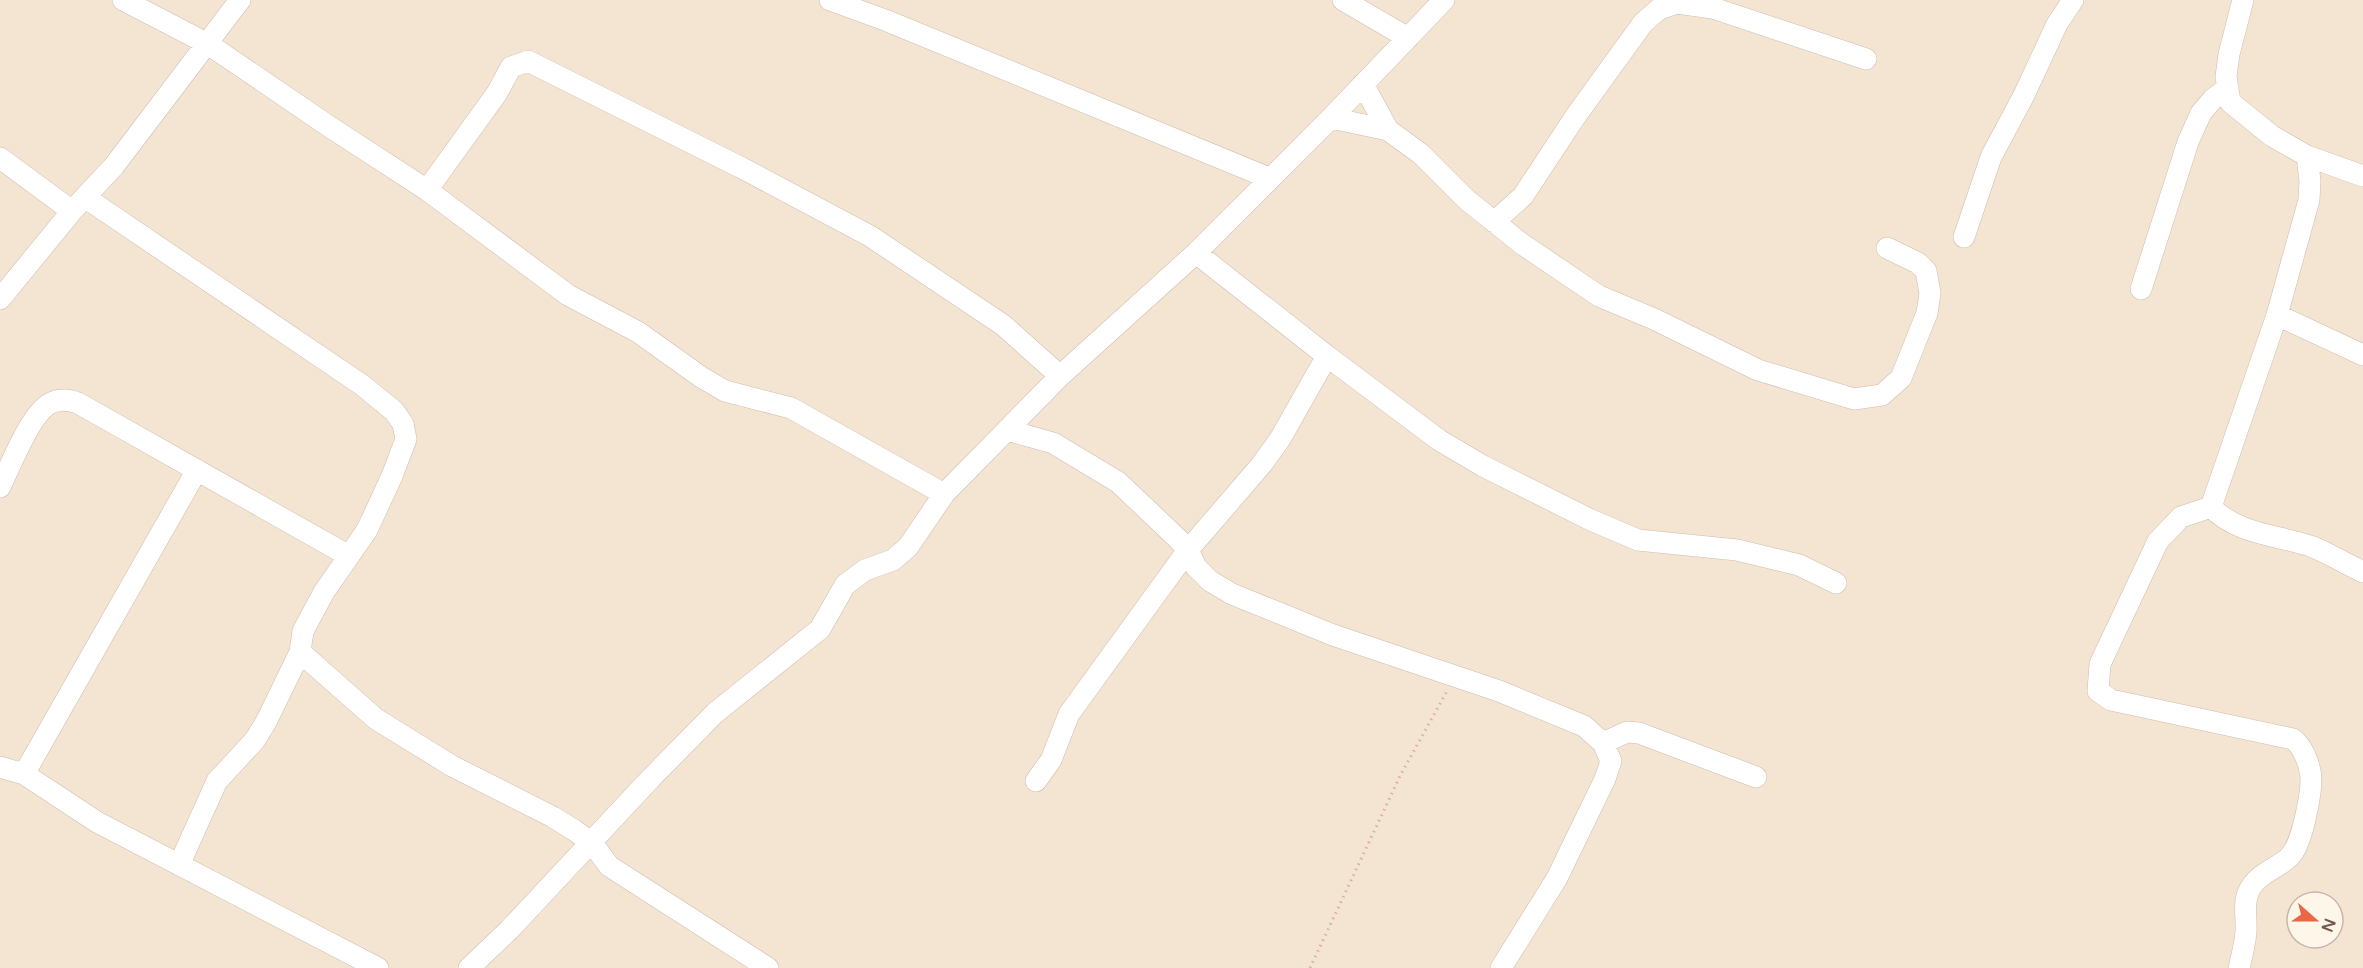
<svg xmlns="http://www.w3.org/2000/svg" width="2363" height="968" viewBox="0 0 2363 968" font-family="'Varela Round',sans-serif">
<rect width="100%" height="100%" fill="#fdf2e4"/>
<path fill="#f4e4d2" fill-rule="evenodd" d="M0,0H2363V968H0ZM2297,902H2333V938H2297Z"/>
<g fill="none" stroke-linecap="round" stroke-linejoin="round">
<defs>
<path id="minor" d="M123,0L208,44L330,127L427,190L568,295L638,332L701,377L725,391L791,408L944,494
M830,0L885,20L1269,178
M1343,0L1408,38
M2243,0L2229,54L2226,77L2230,102L2272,136L2307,156L2310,181L2309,200L2277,315L2211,507C2238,535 2279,535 2313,547C2330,554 2346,564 2363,572
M1363,84L1388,130L1421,154L1467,200L1522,244L1599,296L1654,319L1758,370L1854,399L1882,395L1901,378L1927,313L1930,293L1926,271L1918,263L1887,248
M1331,118L1388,130
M2307,156L2363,176
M0,158L72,211
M427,190L497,93L511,67L528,61L742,168L870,236L1003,325L1060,376
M86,198L362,385L394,411L403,424L406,439L392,476L367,530L324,592L303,631L300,652L376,719L452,766L553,817L574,830L592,843L609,866L768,968
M1494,222L1523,196L1575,117L1643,23L1659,9L1677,3L1713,8L1866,59
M1964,237L1991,157L2024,95L2057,24L2073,0
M1196,253L1327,356L1439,440L1483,466L1591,520L1638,540L1737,550L1799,565L1836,583
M2141,289L2188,142L2201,113L2213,99L2228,88
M0,299L72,211L114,166L240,0
M2277,315L2363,355
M1007,430L1053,443L1118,482L1178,539L1188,550L1196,567L1210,581L1232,594L1333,635L1499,691L1584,726L1603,743L1611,761L1605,779L1557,878L1501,968
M0,487C11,465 31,412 51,403C60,398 69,400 78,403L349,556
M2211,507L2181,517L2158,541L2100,664L2098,691L2111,700L2293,739C2302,746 2308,760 2310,771C2314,787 2302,843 2291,855C2280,868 2261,871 2251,887C2242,901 2247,916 2246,932C2245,944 2242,956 2239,968
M1603,743L1627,732L1639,733L1756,777
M0,767L24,774L97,822L378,968
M24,774L197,470
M1036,781L1051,760L1069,714L1188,550L1262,464L1280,439L1327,356
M179,865L217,781L255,740L267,720L300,652
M469,968L509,930L651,778L715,713L820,629L845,585L865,570L893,560L908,547L944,494L1060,376L1196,253L1331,118L1444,0"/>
</defs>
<use href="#minor" stroke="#d0bcad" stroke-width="22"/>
<path stroke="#d7b39e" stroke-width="3" stroke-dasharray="1.5 4.5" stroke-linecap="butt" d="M1310,968L1400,776L1447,691"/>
<use href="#minor" stroke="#fff" stroke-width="21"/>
</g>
<g transform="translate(2315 920) rotate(111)"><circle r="28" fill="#fff6ea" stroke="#c8b7aa" stroke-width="1.5"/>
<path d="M0-4.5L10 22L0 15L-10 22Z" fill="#e86747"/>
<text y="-9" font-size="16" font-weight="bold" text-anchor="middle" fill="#755849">N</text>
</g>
</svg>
